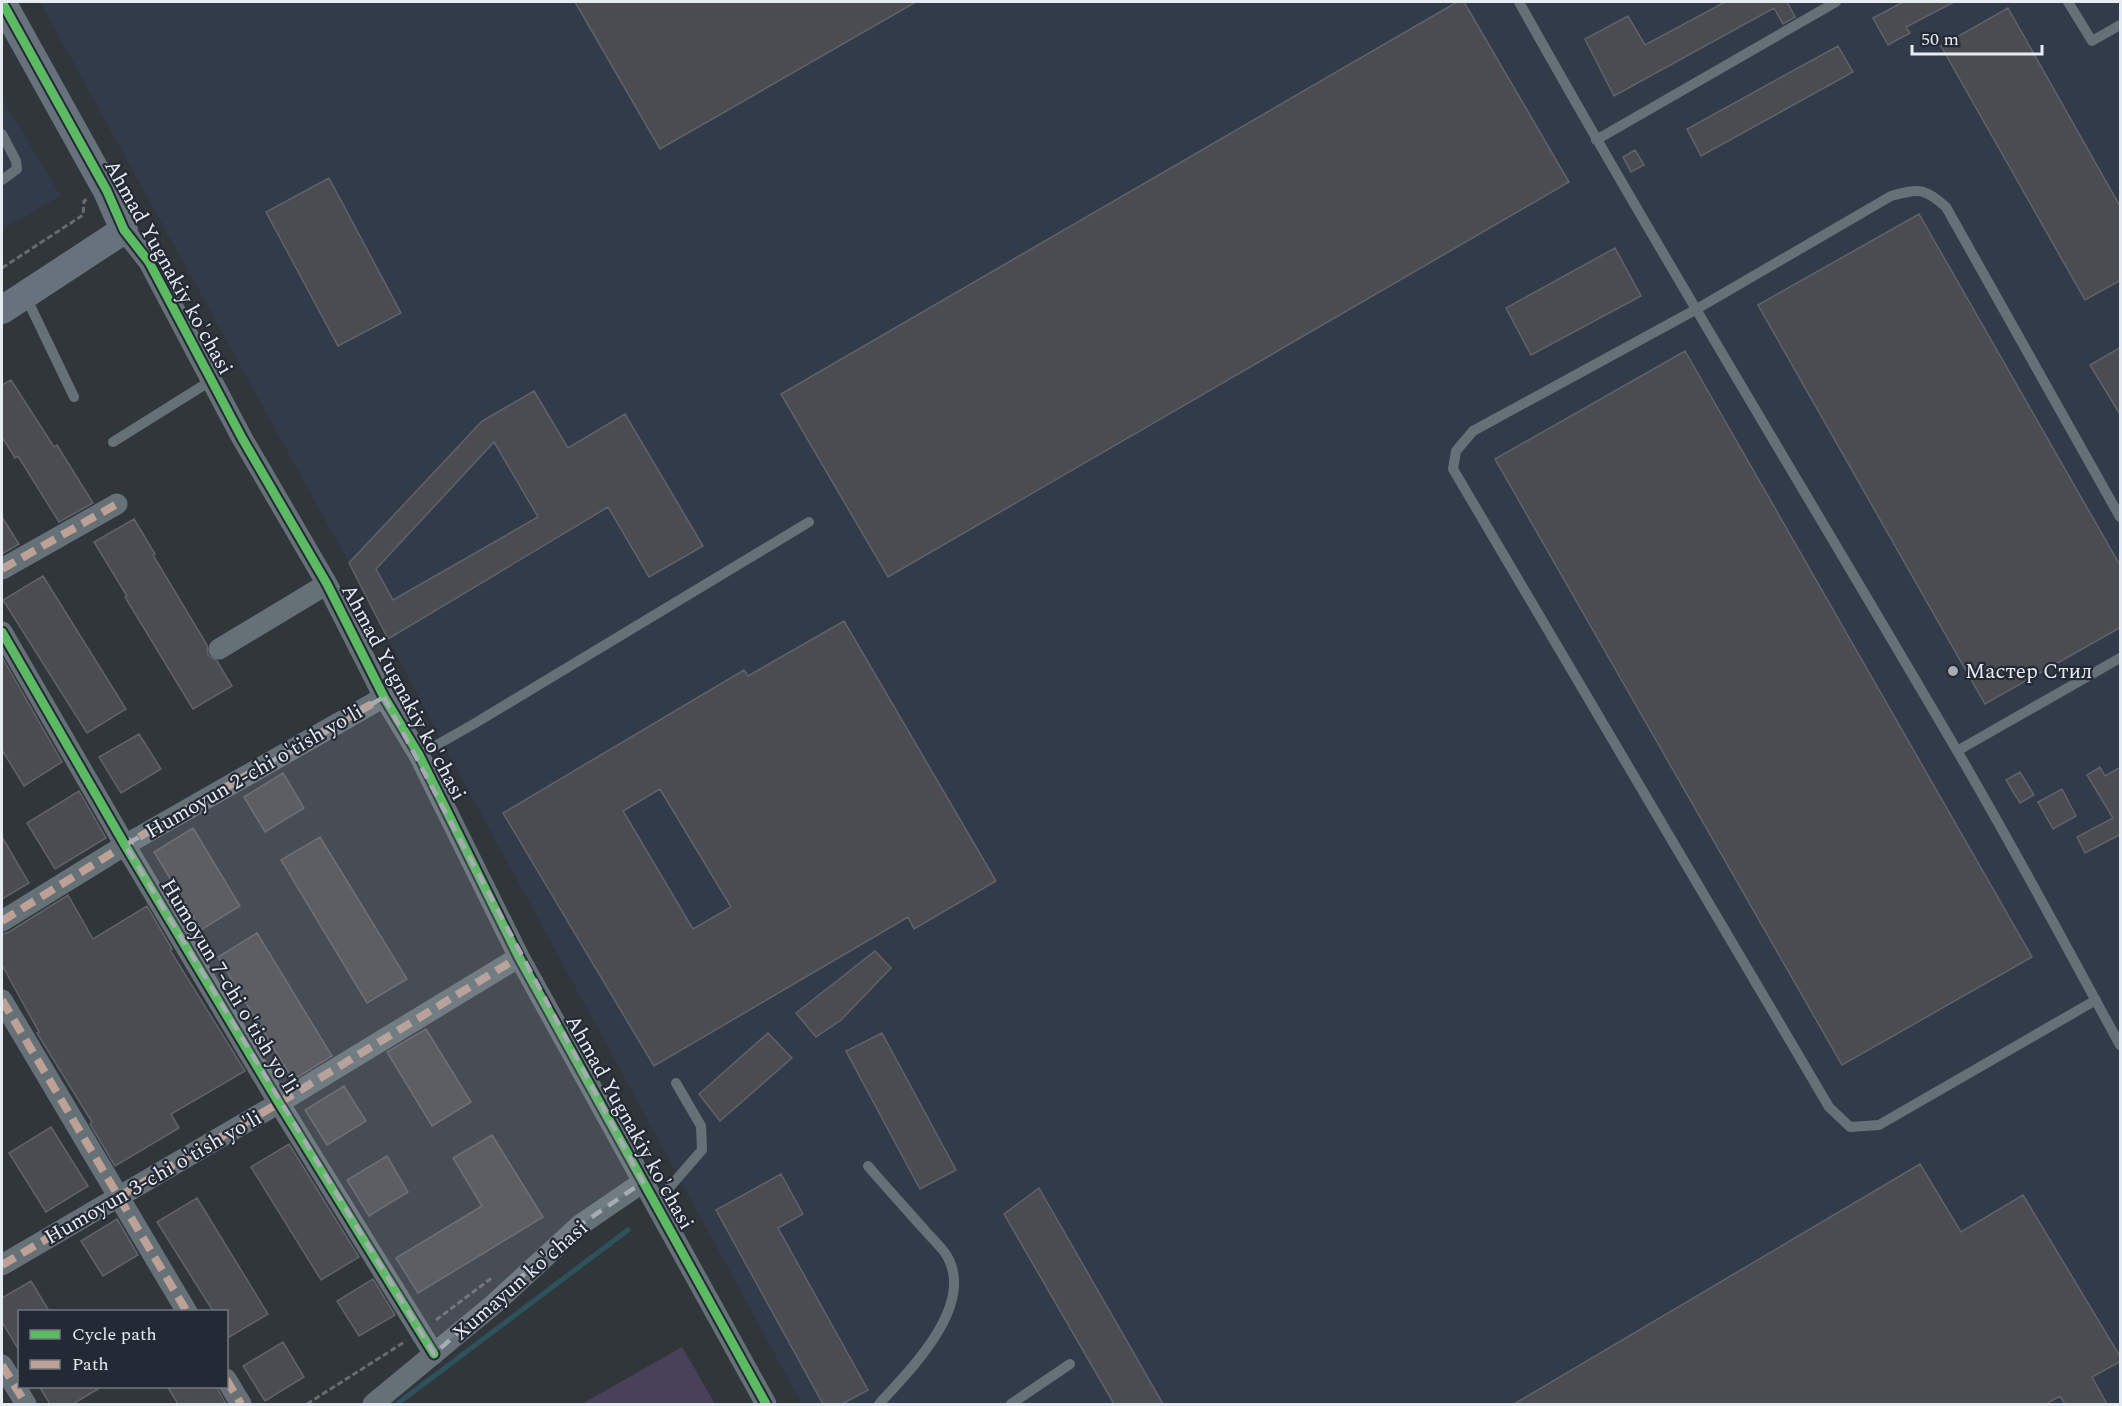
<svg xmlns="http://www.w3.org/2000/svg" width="2122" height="1406" viewBox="0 0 2122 1406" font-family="Spectral,serif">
<rect width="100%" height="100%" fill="#31363b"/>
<path fill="#323b4a" d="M40,2H2120V1404H802L441,740L349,563Z
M2,98L61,196L2,229Z"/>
<path fill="#494159" d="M682,1347L715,1404H582Z"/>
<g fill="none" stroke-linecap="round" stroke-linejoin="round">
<path stroke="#2d525c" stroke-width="5" d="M397,1404L628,1230"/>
</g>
<path fill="#4a4c51" stroke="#606368" stroke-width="1.5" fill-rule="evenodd" d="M575,2H916L660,149Z
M1457,2H1464L1569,182L888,577L781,394Z
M1725,2H1787L1795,17L1783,24L1774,8L1614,96L1585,39L1628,16L1645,45Z
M1903,2H1954L1906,27L1910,33L1888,45L1873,18Z
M2008,8L2121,208V280L2085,300L1941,46Z
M1838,46L1853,72L1701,156L1687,129Z
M1635,150L1644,165L1631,172L1623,157Z
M329,178L401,313L338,346L266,212Z
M1919,214L2121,567V627L1985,704L1758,305Z
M1615,248L1641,296L1531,355L1506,308Z
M2121,347V416L2090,365Z
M1685,351L2032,957L1842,1065L1495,459Z
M11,380L54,447L57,445L93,503L59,522L18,456L15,458L2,437V385Z
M534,391L568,448L625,414L703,546L649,577L608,507L388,639L349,563L482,421ZM494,442L538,517L393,600L376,569Z
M2,517L19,544L2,554Z
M134,519L155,554L153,555L207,645L208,655L217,661L232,686L193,709L125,597L127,596L94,542Z
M43,576L126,709L87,733L3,600Z
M844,621L996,881L914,929L908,917L654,1066L503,813L744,670L748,676ZM660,789L731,907L693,929L623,811Z
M2,657L62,762L24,786L2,750Z
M139,734L161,769L121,793L99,757Z
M2100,767L2105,776L2121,767V834L2085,853L2077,837L2113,818L2087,775Z
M2020,772L2034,795L2020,803L2006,780Z
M283,773L304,808L265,832L244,797Z
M2062,789L2076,816L2053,829L2038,802Z
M79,791L106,838L55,869L27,823Z
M193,828L240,906L201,930L154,852Z
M2,837L29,883L2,899Z
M320,837L407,979L367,1003L281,860Z
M68,895L93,939L147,906L172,949L170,950L245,1071L171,1114L179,1128L115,1166L90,1124L92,1122L37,1033L39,1032L2,965V934L9,932Z
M257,933L332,1056L293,1080L218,957Z
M875,951L891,968L841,1020L816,1037L796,1013Z
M426,1029L471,1102L432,1126L387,1052Z
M768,1033L792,1058L720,1121L699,1094Z
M882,1033L956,1170L920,1189L846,1051Z
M344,1086L366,1121L327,1145L305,1110Z
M51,1127L88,1186L46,1212L9,1153Z
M492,1135L543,1217L418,1293L396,1258L482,1206L453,1158Z
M289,1144L359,1257L321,1280L251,1167Z
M387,1156L408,1192L369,1216L347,1180Z
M1920,1164L1961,1232L2023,1195L2121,1358V1361L2092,1377L2107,1404H2065L2060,1396L2046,1404H1514Z
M781,1174L803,1214L778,1228L868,1390L842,1404H823L716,1210Z
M1039,1188L1163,1404H1114L1004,1214Z
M197,1198L268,1314L226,1339V1311H213L157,1222Z
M117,1219L138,1255L103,1276L81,1241Z
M373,1279L395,1315L359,1336L337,1301Z
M31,1281L49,1311H20V1352L2,1322V1298Z
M283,1342L304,1377L265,1401L243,1366Z
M39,1386H103L73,1404H50Z
M167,1386H216L226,1404H178Z"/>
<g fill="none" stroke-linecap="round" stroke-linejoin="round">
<path stroke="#656c72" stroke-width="3" stroke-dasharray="6 3" stroke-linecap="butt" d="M2,268L83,215L84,201L87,199
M436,1320L493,1277
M307,1404L406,1341"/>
<path stroke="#667177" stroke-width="10" d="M1519,2C1660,254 1810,499 1956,749C2013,846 2066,946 2120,1045
M2068,2L2092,41L2120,25
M2,134L16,161L17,169L2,180
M1596,140L1836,2
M25,295L74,397
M113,442L212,380
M1957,751L2120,658
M419,755L472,725L809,522
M2096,1000L1879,1125L1850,1127L1829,1107L1453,469L1456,451L1473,431L1695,310L1891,196C1920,188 1924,188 1946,207L2120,517
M868,1166C886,1187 905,1208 923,1228C930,1237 941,1246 947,1256C976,1306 909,1371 879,1404
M655,1204L702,1150L701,1126L676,1083
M1011,1404L1070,1364"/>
<path stroke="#667177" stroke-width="21" d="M124,230L149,262L242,438L327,584L384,697L419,755L519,957L766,1404
M2,569L117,504
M2,632L125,845L279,1103L434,1354
M219,649L327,584
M2,921L125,845L384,697
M2,1000L187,1312
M2,1265L279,1103L519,957
M2,1365L26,1404
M226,1379L241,1404
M373,1404L494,1304L580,1225L643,1182"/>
<path stroke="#67727c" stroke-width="28" d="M2,2L107,191L124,230L2,310"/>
<path stroke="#bda197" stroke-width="8" stroke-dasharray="15 8" stroke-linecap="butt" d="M2,569L117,504
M2,921L125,845L384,697
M2,1000L187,1312
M2,1265L279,1103L519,957
M2,1365L26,1404
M226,1379L241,1404"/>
<defs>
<path id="cycleway" d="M2,2L107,191L124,230L149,262L242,438L327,584L384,697L419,755L519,957L766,1404
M2,632L125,845L279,1103L434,1354"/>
</defs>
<use href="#cycleway" stroke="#242a35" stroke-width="13"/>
<use href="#cycleway" stroke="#5cba63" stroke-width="9"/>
</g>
<path fill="#a7acb3" fill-opacity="0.2" stroke="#a7acb3" stroke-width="4.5" stroke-dasharray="12 8" stroke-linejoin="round" d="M384,697L643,1182L580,1225L434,1354L125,845Z"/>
<circle fill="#a7acb3" stroke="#242a35" stroke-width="2" cx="1953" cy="671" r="6"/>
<g text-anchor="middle" stroke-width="4.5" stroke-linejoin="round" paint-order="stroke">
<g font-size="21" fill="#e7ecf3" stroke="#242a35">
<text transform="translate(169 267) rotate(61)" y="7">Ahmad Yugnakiy ko'chasi</text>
<text transform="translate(404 692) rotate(62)" y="7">Ahmad Yugnakiy ko'chasi</text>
<text transform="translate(254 771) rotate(-30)" y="7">Humoyun 2-chi o'tish yo'li</text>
<text transform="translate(230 986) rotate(59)" y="7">Humoyun 7-chi o'tish yo'li</text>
<text transform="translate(630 1122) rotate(61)" y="7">Ahmad Yugnakiy ko'chasi</text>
<text transform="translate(153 1177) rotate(-30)" y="7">Humoyun 3-chi o'tish yo'li</text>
<text transform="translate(520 1280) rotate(-41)" y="7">Xumayun ko'chasi</text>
</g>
<g font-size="21" fill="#e7ecf3" stroke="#242a35" text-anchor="start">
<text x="1965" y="678">Мастер Стил</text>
</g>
</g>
<rect width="2122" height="1406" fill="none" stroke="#e7ecf3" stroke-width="6"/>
<rect x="18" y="1310" width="210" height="78" fill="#242a35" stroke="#727881" stroke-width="1.5"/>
<rect x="30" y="1330" width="30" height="9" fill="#5cba63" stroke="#727881" stroke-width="1.5"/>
<text x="72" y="1340" font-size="18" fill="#e7ecf3">Cycle path</text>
<rect x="30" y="1360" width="30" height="9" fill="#bda197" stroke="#727881" stroke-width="1.5"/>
<text x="72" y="1370" font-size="18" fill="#e7ecf3">Path</text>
<path d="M1912 45v9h130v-9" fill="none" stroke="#e7ecf3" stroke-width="3"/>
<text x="1921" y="45" font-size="18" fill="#e7ecf3" stroke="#242a35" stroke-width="4.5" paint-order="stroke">50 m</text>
</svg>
